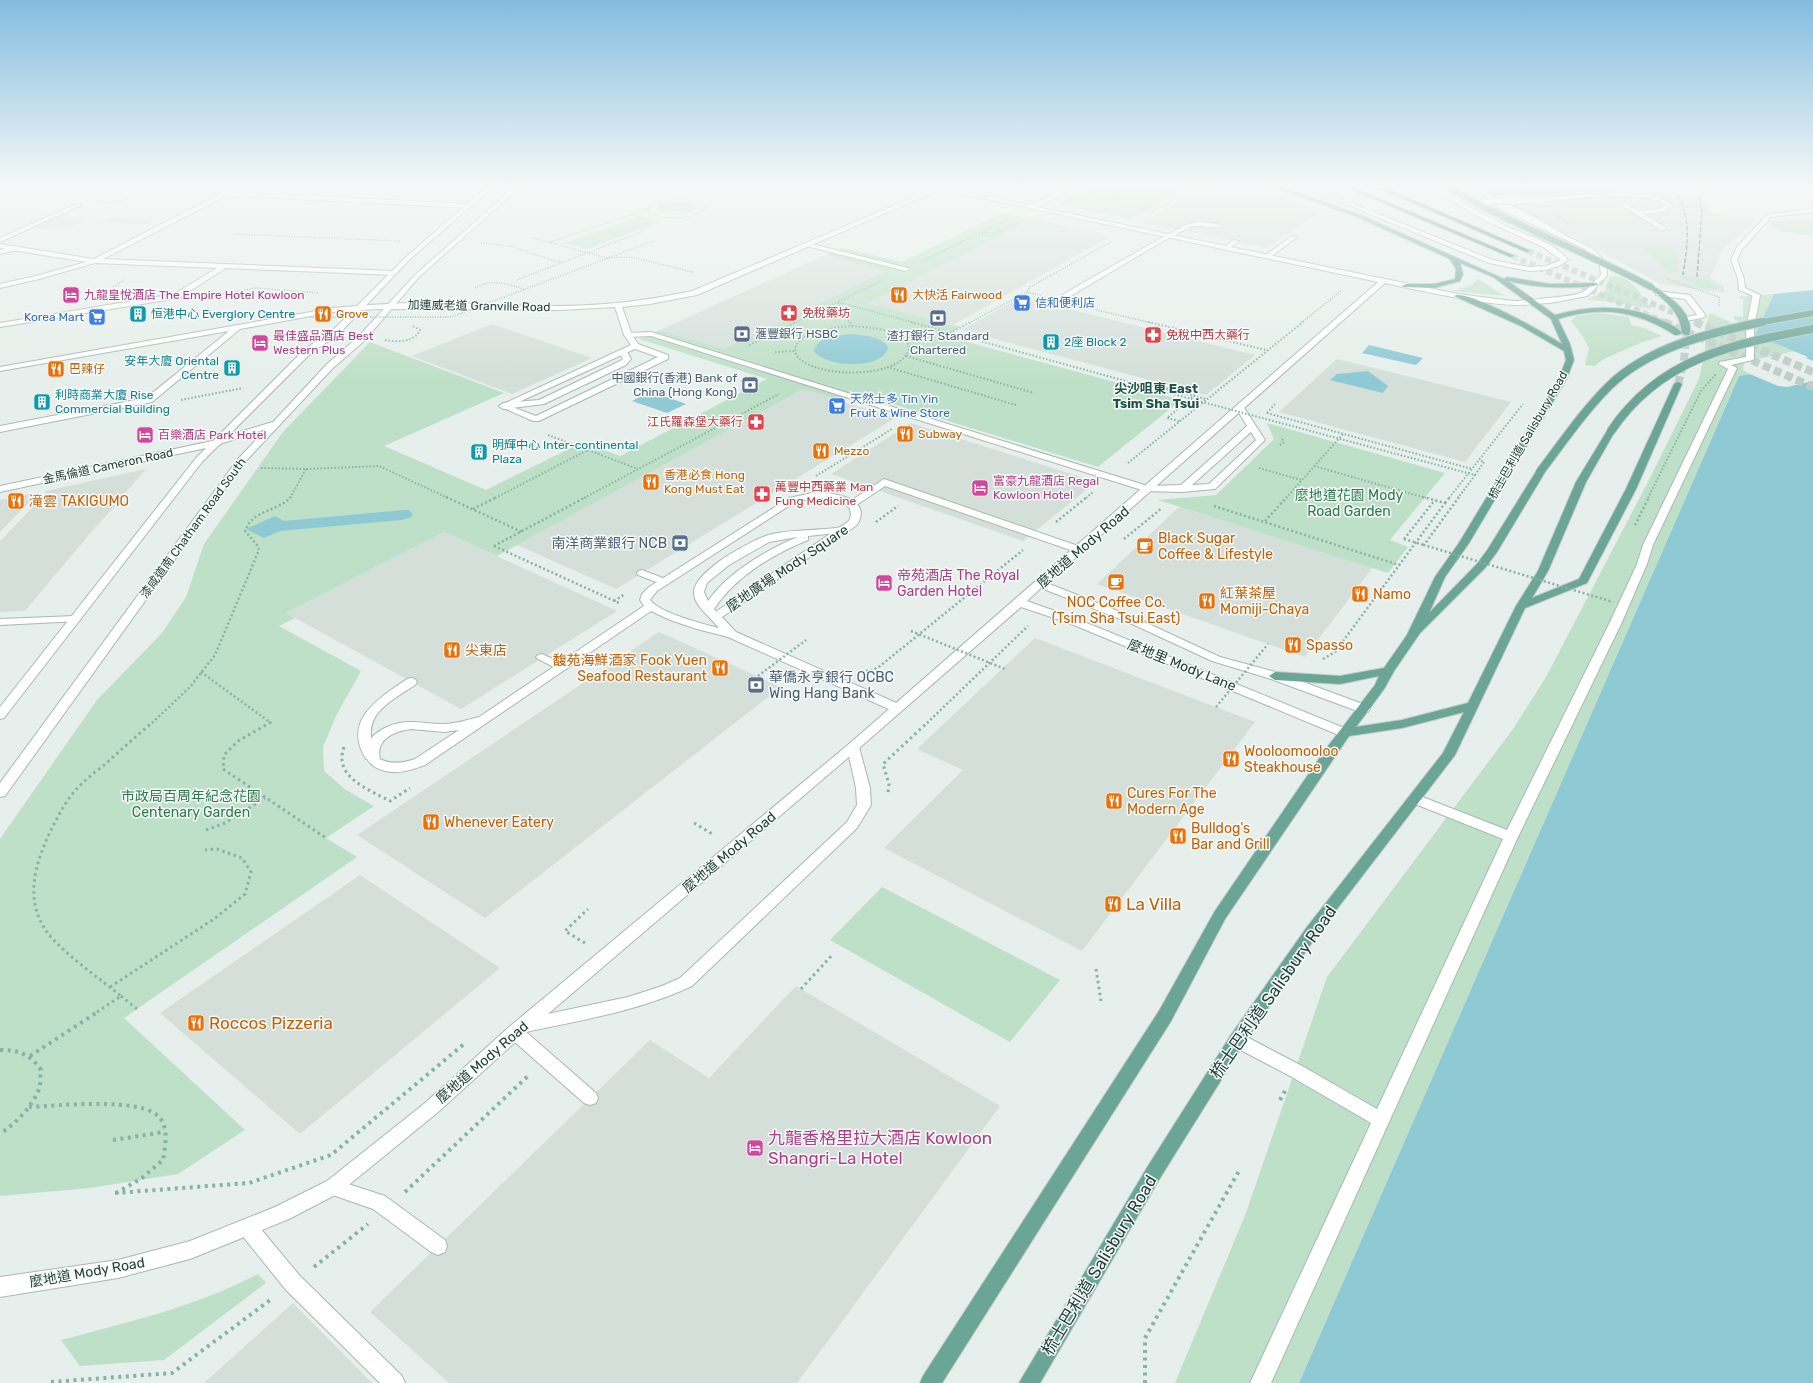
<svg xmlns="http://www.w3.org/2000/svg" width="1813" height="1383" viewBox="0 0 1813 1383" font-family="Rubik,'Noto Sans TC',sans-serif">
<rect width="100%" height="100%" fill="#e6efeb"/>
<path fill="#d4dfda" d="M1205,187H1253L1319,212L1267,248L1143,222Z
M1467,187H1702L1711,212L1756,221L1720,251L1717,263L1710,278L1724,286V293L1661,284L1579,240L1483,197Z
M61,216L89,218L63,230L35,228Z
M111,217L156,219L146,224L101,222Z
M1033,219L1111,236L953,325L868,303Z
M825,255L886,271L724,349L660,330Z
M1020,297L1255,355L1206,395L962,330Z
M492,324L592,358L512,394L412,356Z
M1337,359L1511,402L1465,462L1279,412Z
M803,389L895,418L616,589L517,545Z
M911,423L1096,482L1023,541L831,474Z
M146,469L119,500L49,504L120,501L92,531L25,611L0,612V541L35,505L46,491Z
M38,493L0,532V500Z
M1179,507L1373,567L1305,657L1097,584Z
M444,532L617,611L461,709L286,613Z
M659,632L781,687L485,918L357,835Z
M1035,638L1255,722L1082,951L884,848L963,770L917,749Z
M360,875L500,968L300,1134L160,1013Z
M796,986L1000,1106L797,1383H449L370,1312L650,1040L709,1078Z
M293,1303L372,1383H204Z"/>
<path fill="#bfe0c8" d="M1091,187H1188L1130,219L1057,204Z
M1480,187H1733L1496,197Z
M675,202L691,203L697,208C689,216 664,218 656,209L659,205Z
M1003,213L1033,219L868,303L960,327L945,336L1181,400L1098,467L850,391L835,399L803,389L497,556L444,532L286,613L295,618L279,626L361,671L336,716L323,747L324,771L346,790L374,806L326,838L357,857L124,1018L245,1130L178,1174L90,1188L0,1196V839L97,700L162,633L186,597L204,544L283,432L370,342L504,393L384,446L486,490L583,442L620,456L767,379L639,339L660,330L724,349L886,271L825,255L842,248L902,262Z
M640,216L661,221L587,249L565,243Z
M1813,220V236L1780,231L1770,225L1773,222L1775,221Z
M1641,246L1673,247L1678,260V273L1669,272Z
M1678,275L1711,280L1710,282L1719,286L1717,289L1698,287Z
M1610,276C1631,274 1641,296 1652,309L1604,301L1587,300L1605,291Z
M1478,279L1505,296L1451,291C1461,289 1471,287 1478,279Z
M1774,294L1755,335L1795,351L1744,362L1743,370L1750,374L1739,376L1299,1383H1175L1246,1213L1327,977L1513,729L1546,677L1649,480L1699,379L1705,350V327L1710,313L1737,325L1744,324L1734,319V316L1743,317V301L1745,300L1737,297Z
M1599,313L1629,317L1631,325L1644,328L1662,336L1640,343L1604,359L1594,366L1585,365L1589,348L1582,335L1571,321L1576,316Z
M1267,423L1445,473L1390,540L1408,547L1388,573L1158,500L1216,495L1274,439Z
M882,887L1060,980L1010,1042L830,940Z
M258,1274L266,1283L164,1360L80,1366L61,1340C129,1322 195,1307 258,1274Z"/>
<path fill="#8ec9d4" d="M1813,290V361L1806,358L1808,357L1755,335L1774,294Z
M854,334C866,336 880,336 888,347C884,370 826,368 814,351C818,335 841,335 854,334Z
M1369,345L1423,358L1416,365L1362,353Z
M1368,371L1388,386L1383,393L1330,380L1337,374Z
M1750,374L1778,386L1787,387L1813,381V1383H1299L1739,376Z
M650,391L686,404L667,413L632,401Z
M404,510H409L413,514L411,517L402,520L280,531L264,538L246,529L275,516L284,521Z"/>
<g fill="none" stroke-linecap="round" stroke-linejoin="round">
<path stroke="#bfccc8" stroke-width="8" stroke-dasharray="8 4" stroke-linecap="butt" d="M1678,384L1684,361L1686,333"/>
<path stroke="#bfccc8" stroke-width="6" stroke-dasharray="6 3.5" stroke-linecap="butt" d="M1528,251L1698,323
M1512,256L1666,323"/>
<path stroke="#bfccc8" stroke-width="8" stroke-dasharray="8 4" stroke-linecap="butt" d="M1664,322L1813,387
M1695,322L1813,372"/>
<defs>
<path id="service" d="M1304,187H1311L1493,260L1529,267L1546,266L1561,260L1543,247L1484,220L1429,187H1436C1458,201 1482,214 1506,226C1527,236 1553,241 1568,260L1559,266L1546,270L1529,271L1489,263Z
M1468,187H1475L1542,221L1565,235L1560,236Z
M1630,193C1645,194 1660,195 1672,204V206L1662,212L1644,214L1666,228V230H1662L1621,205L1626,204L1639,211L1658,209L1666,205C1644,189 1569,199 1540,202L1537,200L1540,198L1588,194Z
M1813,208V212L1771,217L1742,249L1737,260L1744,279L1745,288L1760,295L1756,297L1739,290L1738,279L1731,260L1737,247L1767,215Z
M1198,222L1212,223L1223,226C1218,230 1200,224 1191,227C1184,229 1171,240 1165,236L1185,225Z
M1292,236L1297,237L1269,258H1265V256Z
M1234,240L1239,241L1228,249H1224V247Z
M15,247L18,249L17,250L0,254V250Z
M1656,291L1690,295L1706,316L1702,318L1680,322V318L1697,315L1685,299L1656,295Z
M620,350H626L631,359L626,365L544,404L503,409L499,406L503,403L539,400L620,361L623,359L619,352Z
M1240,405L1243,406L1265,440L1215,489L1182,492L1145,491L1143,489L1145,487L1148,486L1181,485L1247,426L1236,408ZM1251,432L1256,440L1209,484L1192,485Z
M884,479L1084,548L1085,550L1080,553L1076,552L885,486L855,506H849L847,504L849,502Z
M842,527L846,528L847,530L846,532L808,536V540C773,554 735,577 714,609L721,617L719,619H711C704,612 693,602 694,592C694,571 754,538 772,534C795,529 819,531 842,527ZM798,537C767,549 726,574 708,601L704,592L707,583L729,565L769,542Z
M642,570L668,580L669,582L664,585L638,575L637,573L638,571Z
M542,654L566,665L568,667L566,669H558L538,659L536,657L538,655Z
M411,678L415,679L417,682L415,685C386,704 358,717 377,756L376,759H366C342,720 378,699 407,679Z
M853,743L857,744L859,747L870,788L871,805L857,828L692,986C639,1011 582,1020 526,1032L596,1093L598,1098L596,1103L590,1105L584,1103L509,1037L507,1032L509,1027L518,1026L519,1020L628,997L662,986L680,978L847,822L857,805L856,788L847,747L849,744Z
M333,1179L385,1196L445,1240L447,1246L445,1252L438,1255L431,1252L373,1209L327,1193L324,1187L327,1181Z"/>
<path id="pedestrian" d="M808,243L908,268L909,269L906,271L806,246L805,245Z
M1753,293L1760,295L1754,328V358L1753,360L1731,365L1737,368L1653,545L1647,564L1622,622L1518,837L1271,1383H1250L1371,1123L1290,1076L1231,1045L1229,1040L1231,1035L1237,1033L1243,1035L1302,1066L1377,1109L1503,839L1410,802L1408,799L1410,796L1415,794L1420,796L1507,830L1610,622L1637,564L1643,545L1728,369L1719,364L1720,362L1746,357V328Z
M651,332L1151,487L1153,489L1151,491H1145L651,336L628,337L624,335L628,333Z
M248,1219L255,1222L300,1276L402,1376L405,1383H380L286,1290L241,1234L239,1228L241,1222Z"/>
<path id="minor" d="M242,187H249L238,192L468,204L471,206L468,208L233,196L230,194L103,259L394,271L397,273L394,275L226,268L179,298L0,327V323L174,294L217,268L95,263L39,279L0,288V284L36,276L86,262L0,248V244L94,259L222,193Z
M938,187L943,188L697,295L650,304L622,307L632,335L638,344L668,355V359L539,421H533L499,406L631,345L624,335L615,307L560,310L378,309L333,312L240,329L152,402L0,432V426L146,398L229,331L0,371V367L333,308C363,305 393,303 424,303C484,303 545,309 605,304C635,302 663,297 692,291ZM635,349L658,357L536,416L510,406Z
M76,204L81,205L0,242V238Z
M1168,234L1171,236L1170,237L1069,297L1062,295Z
M217,440L220,441L221,443L220,445L0,492V486Z
M817,492C835,493 873,499 857,525L722,617L736,632L901,705L903,708L901,711H893L728,637L697,629L670,620L651,611L425,765C414,769 403,773 392,772C360,769 357,743 383,729C405,717 421,724 443,724C455,724 467,720 479,717L644,606L640,600L642,594L649,587L789,498ZM814,498C826,498 843,499 850,509L851,515L849,521L711,615L709,617L719,628C703,624 660,613 650,600L657,591L795,502ZM411,729L445,732L459,730L415,759C403,763 391,765 380,759C375,739 395,731 411,729Z"/>
<path id="tertiary" d="M930,187H940L1030,205L1068,187H1075L1037,207L1458,294L1513,301L1535,300L1536,302C1521,314 1408,288 1385,283L1047,583L1138,619L1220,657L1279,673L1368,706L1370,709L1368,712H1360L1271,679L1212,661L1130,623L1041,588L1027,601L1077,619L1349,730L1351,733L1349,736H1341L1069,623L1021,607L857,750L521,1037L437,1113L339,1193L289,1219L190,1259L118,1278L0,1297V1277L118,1260L190,1241L275,1207L327,1181L425,1103L509,1027L849,744L1378,282Z
M75,616L79,617L81,619L79,621L0,625V619Z"/>
<path id="secondary" d="M487,187H493L409,260L338,335L312,352L229,435L273,422L327,364L358,337L415,275L514,187H520L419,277L364,341L333,368L244,463L5,796L0,797V783L238,459L266,429L220,444L202,462L4,718L0,719V707L196,458L306,348L332,331L405,258Z
M1461,187H1468L1482,196L1589,247C1600,254 1608,262 1607,276L1597,285L1595,289L1587,296L1550,303L1529,304L1528,302C1534,297 1571,298 1583,292C1590,288 1594,281 1601,275L1600,267L1597,260L1585,249L1478,198Z"/>
<path id="primary" d="M1273,187H1281L1361,215L1504,279L1507,277L1550,284L1596,283L1598,284L1594,286C1565,289 1537,288 1508,281L1555,315C1591,305 1626,304 1661,320C1668,323 1677,327 1682,333L1678,335H1675C1636,310 1602,306 1558,319L1570,344L1574,360L1567,378L1469,543L1445,577L1429,613L1477,564L1488,549L1537,470L1540,469L1545,472L1497,552L1485,568L1420,633L1394,671L1384,689L1356,727L1402,720L1468,703L1516,606L1538,571L1576,482L1607,431L1611,428L1615,431L1586,482L1548,571L1532,598L1579,579L1626,489L1674,384L1678,382L1682,384L1636,489L1588,581L1587,583L1525,608L1455,755L1317,935L1243,1045L1160,1178L1040,1383H1019L1148,1166L1231,1035L1307,927L1443,753L1464,712L1402,728L1349,736L1225,919L1171,1021L942,1383H920L923,1376L1159,1011L1215,911L1325,750L1375,685L1379,676L1340,684L1275,680L1269,676L1275,672L1340,676L1384,668L1407,635L1435,577L1459,543L1559,378L1566,360L1564,351L1521,326L1454,296C1465,287 1548,335 1562,344L1551,319L1493,277L1460,263L1463,274L1460,281L1434,288L1404,287L1402,286L1406,284H1434L1455,279L1456,269L1450,259L1357,217Z
M1649,286H1653C1668,295 1696,314 1689,335H1686L1682,333C1680,311 1666,301 1649,288Z"/>
<path id="trunk" d="M1345,187H1352L1515,256L1510,257Z
M1376,187H1383L1531,251L1526,252Z"/>
</defs>
<use href="#service" stroke="#a8b8b2" stroke-width="2"/>
<use href="#pedestrian" stroke="#a8b8b2" stroke-width="2"/>
<use href="#minor" stroke="#a8b8b2" stroke-width="2"/>
<use href="#tertiary" stroke="#a8b8b2" stroke-width="2"/>
<use href="#secondary" stroke="#a4bbb3" stroke-width="2"/>
<use href="#primary" stroke="#c2cac8" stroke-width="2"/>
<use href="#trunk" stroke="#c2cac8" stroke-width="2"/>
<path stroke="#86b3a5" stroke-width="1.5" stroke-dasharray="1 1.5" stroke-linecap="butt" d="M1087,193L1160,207
M681,199L698,201L706,208C690,221 666,220 648,212V209C657,200 669,200 681,199Z
M95,202C112,203 127,205 137,189L136,187
M1150,213L1198,187
M982,233H993L1014,222
M234,234L400,241
M979,234L991,236L1019,223
M534,238L606,258L630,257L693,272
M550,242L648,209
M481,243L510,246L561,263
M922,261L1007,220
M517,280L644,231
M113,287L124,280
M475,288C491,278 507,284 524,289
M215,295L256,288L319,293
M1719,297V306
M1048,298L1027,292L1030,287L1111,242
M838,302L915,323
M838,303L850,323
M1084,307L1152,323
M794,323L881,281
M969,323L1027,292
M1301,323L1341,291"/>
<path stroke="#86b3a5" stroke-width="2" stroke-dasharray="1.5 2" stroke-linecap="butt" d="M850,322L852,326
M911,322L1191,399
M1148,322L1266,350
M852,326C870,328 902,328 910,348C907,354 904,358 899,362C877,377 813,377 796,355C789,331 837,327 852,326Z
M950,333L971,322
M385,340C397,342 414,343 420,330L413,326
M749,345L796,322
M775,352L794,351
M906,356L1034,393
M887,367L1016,405
M1150,387L1153,385L1206,399
M181,400L243,388
M1267,413L1275,404
M1267,413L1472,469
M1179,421L1167,418L1190,399
M548,435L588,450
M1280,445L1284,442L1281,437
M1128,463L1303,322
M1314,466L1426,498
M261,468L306,469L379,466L448,498
M1259,468L1301,480
M1475,475L1484,462L1479,460
M816,476L892,429
M290,498L306,469
M495,498L588,450L638,469
M584,498L779,394
M1086,498L1094,491
M1286,498L1343,434
M1449,498L1523,404"/>
<path stroke="#86b3a5" stroke-width="2.5" stroke-dasharray="2 2.5" stroke-linecap="butt" d="M446,497L522,532
M1445,503L1450,497
M1214,506L1399,565
M473,509L497,497
M1265,521L1287,497
M876,522L898,506
M1056,522L1087,497
M1124,539L1162,508
M1404,539L1435,500
M494,546L619,603
M494,546L586,497
M614,601L625,594
M1323,659L1335,652L1445,503L1423,497
M866,671L873,670L880,666L1023,550
M201,672L271,723
M152,723L190,687L215,655L259,550L258,546L245,531C253,509 277,512 291,497
M927,723L1028,626"/>
<path stroke="#86b3a5" stroke-width="3" stroke-dasharray="2.5 3.5" stroke-linecap="butt" d="M271,722L238,741L224,755L223,769L326,838
M344,747C333,777 368,789 390,801L410,788
M888,792L889,784L883,764L928,722
M694,823L714,835
M206,830L225,823L265,798
M585,943L565,931L588,909
M1096,969L1101,1001
M110,987L214,919L245,894L251,872L242,858L217,849L205,850
M801,989L833,954
M121,996L137,1009
M97,1012L121,996C100,979 63,953 47,932C24,900 35,864 50,832C56,820 62,808 70,797C79,785 91,775 103,766C120,751 136,736 153,722"/>
<path stroke="#86b3a5" stroke-width="4" stroke-dasharray="3 4.5" stroke-linecap="butt" d="M0,1050C19,1050 30,1054 41,1070C40,1076 41,1083 39,1089C32,1107 16,1123 0,1134
M30,1056L99,1011
M1280,1100L1285,1091
M29,1107C56,1106 143,1096 160,1118C169,1130 165,1147 163,1160L142,1178L116,1193
M113,1140L164,1132
M405,1192L529,1075
M115,1193L249,1183L331,1155L464,1044
M314,1267L368,1224
M51,1382L172,1373L273,1298
M1145,1383V1338L1240,1169"/>
<use href="#service" fill="#fff" fill-rule="evenodd"/>
<use href="#pedestrian" fill="#fff" fill-rule="evenodd"/>
<use href="#minor" fill="#fff" fill-rule="evenodd"/>
<use href="#tertiary" fill="#fff" fill-rule="evenodd"/>
<use href="#secondary" fill="#fff" fill-rule="evenodd"/>
<use href="#primary" fill="#6aa596" fill-rule="evenodd"/>
<use href="#trunk" fill="#4c8a7c" fill-rule="evenodd"/>
<path stroke="#5f7d75" stroke-width="1.5" stroke-dasharray="4.5 2" stroke-linecap="butt" d="M1678,195C1692,221 1687,247 1683,275
M1697,277L1702,211L1698,194"/>
<defs>
<path id="service-bridge" d="M1473,202L1540,200"/>
<path id="primary-bridge-far1" d="M1448,187C1513,226 1585,251 1651,287
M1757,323L1813,313"/>
<path id="primary-bridge" d="M1611,431C1660,358 1732,344 1813,329
M1540,472C1562,443 1583,412 1609,386C1649,347 1709,333 1762,322"/>
</defs>
<use href="#service-bridge" stroke="#a8b8b2" stroke-width="8" stroke-linecap="butt"/>
<use href="#primary-bridge-far1" stroke="#c2cac8" stroke-width="8" stroke-linecap="butt"/>
<use href="#primary-bridge" stroke="#c2cac8" stroke-width="10" stroke-linecap="butt"/>
<path stroke="#86b3a5" stroke-width="1.5" stroke-dasharray="1 1.5" stroke-linecap="butt" d="M1553,213L1571,225
M1667,279L1719,297
M310,317H451L656,240"/>
<path stroke="#86b3a5" stroke-width="2" stroke-dasharray="1.5 2" stroke-linecap="butt" d="M1191,398L1199,392
M1191,399L1475,475L1458,498
M1648,498L1701,391L1716,374"/>
<path stroke="#86b3a5" stroke-width="2.5" stroke-dasharray="2 2.5" stroke-linecap="butt" d="M1459,497L1424,545L1613,602
M1635,525L1649,497
M1404,539L1424,545
M911,631L1005,669
M758,676L806,640
M1216,707L1268,644"/>
<use href="#service-bridge" stroke="#fff" stroke-width="6"/>
<use href="#primary-bridge-far1" stroke="#6aa596" stroke-width="6"/>
<use href="#primary-bridge" stroke="#6aa596" stroke-width="8"/>
</g>
<linearGradient id="sky" x2="0" y2="1"><stop stop-color="#84bce0"/><stop offset="0.49" stop-color="#f4f8f6"/><stop offset="1" stop-color="#f4f8f6" stop-opacity="0"/></linearGradient>
<rect width="1813" height="380" fill="url(#sky)"/>
<defs>
<symbol id="hotel-square" viewBox="-11 -11 22 22"><rect x="-9" y="-9" width="18" height="18" rx="4" fill="#d1479c" stroke="#f7fbf9"/><path d="M-6-4.5h1.5V1H6V5H4.5V3h-9V5H-6ZM-4 0a1.8 1.8 0 1 1 3.6 0ZM.5 0V-2.5h3Q6-2.5 6 0Z" fill="#fff"/></symbol>
<symbol id="restaurant-square" viewBox="-11 -11 22 22"><rect x="-9" y="-9" width="18" height="18" rx="4" fill="#e8710a" stroke="#f7fbf9"/><path d="M-5-6h1v4h1v-4h1v4h1v-4h1v5L-1.5 .5V6h-2V.5L-5-1ZM5-6V6H3V1.5H1.5Q1.5-4 5-6Z" fill="#fff"/></symbol>
<symbol id="supermarket-square" viewBox="-11 -11 22 22"><rect x="-9" y="-9" width="18" height="18" rx="4" fill="#3f7fe0" stroke="#f7fbf9"/><path d="M-6-5.5h2.5l.6 2H6L4.5 2H-2.5L-4.4-4H-6ZM-1.5 3.2a1.3 1.3 0 1 0 .1 0ZM3 3.2a1.3 1.3 0 1 0 .1 0Z" fill="#fff"/></symbol>
<symbol id="pharmacy-square" viewBox="-11 -11 22 22"><rect x="-9" y="-9" width="18" height="18" rx="4" fill="#e0444e" stroke="#f7fbf9"/><path d="M-2-6h4v4h4v4h-4v4h-4v-4h-4v-4h4Z" fill="#fff"/></symbol>
<symbol id="building-square" viewBox="-11 -11 22 22"><rect x="-9" y="-9" width="18" height="18" rx="4" fill="#0f9aa8" stroke="#f7fbf9"/><path d="M-4-6H4V6H1V3H-1V6H-4ZM-2.5-4.3h1.7v1.8h-1.7ZM.8-4.3h1.7v1.8H.8ZM-2.5-1h1.7V.8h-1.7ZM.8-1h1.7V.8H.8Z" fill="#fff"/></symbol>
<symbol id="bank-square" viewBox="-11 -11 22 22"><rect x="-9" y="-9" width="18" height="18" rx="4" fill="#5c6f8a" stroke="#f7fbf9"/><path d="M-6-4H6V4H-6ZM0-2.3a2.3 2.3 0 1 0 0 4.6a2.3 2.3 0 1 0 0-4.6Z" fill="#fff"/></symbol>
<symbol id="cafe-square" viewBox="-11 -11 22 22"><rect x="-9" y="-9" width="18" height="18" rx="4" fill="#e8710a" stroke="#f7fbf9"/><path d="M-5.5-4.5H6V0H3Q3 3.5 0 3.5H-2.5Q-5.5 3.5-5.5 0ZM3-3.2v2h1.7v-2ZM-6 4.5H4V6H-6Z" fill="#fff"/></symbol>
</defs>
<g fill-rule="evenodd">
<use href="#hotel-square" x="61" y="285" width="20" height="20"/>
<use href="#restaurant-square" x="889" y="285" width="20" height="20"/>
<use href="#supermarket-square" x="1012" y="293" width="20" height="20"/>
<use href="#pharmacy-square" x="779" y="303" width="20" height="20"/>
<use href="#building-square" x="128" y="304" width="20" height="20"/>
<use href="#restaurant-square" x="313" y="304" width="20" height="20"/>
<use href="#supermarket-square" x="87" y="307" width="20" height="20"/>
<use href="#bank-square" x="928" y="308" width="20" height="20"/>
<use href="#bank-square" x="732" y="324" width="20" height="20"/>
<use href="#pharmacy-square" x="1143" y="325" width="20" height="20"/>
<use href="#building-square" x="1041" y="332" width="20" height="20"/>
<use href="#hotel-square" x="250" y="333" width="20" height="20"/>
<use href="#building-square" x="222" y="358" width="20" height="20"/>
<use href="#restaurant-square" x="46" y="359" width="20" height="20"/>
<use href="#bank-square" x="740" y="375" width="20" height="20"/>
<use href="#building-square" x="32" y="392" width="20" height="20"/>
<use href="#supermarket-square" x="827" y="396" width="20" height="20"/>
<use href="#pharmacy-square" x="746" y="412" width="20" height="20"/>
<use href="#restaurant-square" x="895" y="424" width="20" height="20"/>
<use href="#hotel-square" x="135" y="425" width="20" height="20"/>
<use href="#restaurant-square" x="811" y="441" width="20" height="20"/>
<use href="#building-square" x="469" y="442" width="20" height="20"/>
<use href="#restaurant-square" x="641" y="472" width="20" height="20"/>
<use href="#hotel-square" x="970" y="478" width="20" height="20"/>
<use href="#pharmacy-square" x="752" y="484" width="20" height="20"/>
<use href="#restaurant-square" x="6" y="491" width="20" height="20"/>
<use href="#bank-square" x="670" y="533" width="20" height="20"/>
<use href="#cafe-square" x="1135" y="536" width="20" height="20"/>
<use href="#cafe-square" x="1106" y="572" width="20" height="20"/>
<use href="#hotel-square" x="874" y="573" width="20" height="20"/>
<use href="#restaurant-square" x="1350" y="584" width="20" height="20"/>
<use href="#restaurant-square" x="1197" y="591" width="20" height="20"/>
<use href="#restaurant-square" x="1283" y="635" width="20" height="20"/>
<use href="#restaurant-square" x="442" y="640" width="20" height="20"/>
<use href="#restaurant-square" x="710" y="658" width="20" height="20"/>
<use href="#bank-square" x="746" y="675" width="20" height="20"/>
<use href="#restaurant-square" x="1221" y="749" width="20" height="20"/>
<use href="#restaurant-square" x="1104" y="791" width="20" height="20"/>
<use href="#restaurant-square" x="421" y="812" width="20" height="20"/>
<use href="#restaurant-square" x="1168" y="826" width="20" height="20"/>
<use href="#restaurant-square" x="1103" y="894" width="20" height="20"/>
<use href="#restaurant-square" x="186" y="1013" width="20" height="20"/>
<use href="#hotel-square" x="745" y="1138" width="20" height="20"/>
</g>
<g text-anchor="middle" stroke-width="3" stroke-linejoin="round" paint-order="stroke">
<g font-size="12" fill="#b23c85" stroke="#f7fbf9" text-anchor="start">
<text x="84" y="299">九龍皇悅酒店 The Empire Hotel Kowloon</text>
<text x="273" y="340">最佳盛品酒店 Best<tspan x="273" dy="14">Western Plus</tspan></text>
<text x="158" y="439">百樂酒店 Park Hotel</text>
<text x="993" y="485">富豪九龍酒店 Regal<tspan x="993" dy="14">Kowloon Hotel</tspan></text>
</g>
<g font-size="12" fill="#c56008" stroke="#f7fbf9" text-anchor="start">
<text x="912" y="299">大快活 Fairwood</text>
<text x="336" y="318">Grove</text>
<text x="69" y="373">巴辣仔</text>
<text x="918" y="438">Subway</text>
<text x="834" y="455">Mezzo</text>
<text x="664" y="479">香港必食 Hong<tspan x="664" dy="14">Kong Must Eat</tspan></text>
</g>
<g font-size="12" fill="#366cbe" stroke="#f7fbf9" text-anchor="start">
<text x="1035" y="307">信和便利店</text>
<text x="84" y="321" text-anchor="end">Korea Mart</text>
<text x="850" y="403">天然士多 Tin Yin<tspan x="850" dy="14">Fruit &amp; Wine Store</tspan></text>
</g>
<g font-size="12" fill="#24423a" stroke="#f7fbf9">
<text transform="translate(479 306) rotate(1)" y="4">加連威老道 Granville Road</text>
<text transform="translate(1528 435) rotate(-60)" y="4">梳士巴利道 Salisbury Road</text>
<text transform="translate(108 466) rotate(-12)" y="4">金馬倫道 Cameron Road</text>
<text transform="translate(193 528) rotate(-54)" y="4">漆咸道南 Chatham Road South</text>
</g>
<g font-size="12" fill="#be3a42" stroke="#f7fbf9" text-anchor="start">
<text x="802" y="317">免稅藥坊</text>
<text x="1166" y="339">免稅中西大藥行</text>
<text x="743" y="426" text-anchor="end">江氏羅森堡大藥行</text>
<text x="775" y="491">萬豐中西藥業 Man<tspan x="775" dy="14">Fung Medicine</tspan></text>
</g>
<g font-size="12" fill="#0d838f" stroke="#f7fbf9" text-anchor="start">
<text x="151" y="318">恒港中心 Everglory Centre</text>
<text x="1064" y="346">2座 Block 2</text>
<text x="219" y="365" text-anchor="end">安年大廈 Oriental<tspan x="219" dy="14">Centre</tspan></text>
<text x="55" y="399">利時商業大廈 Rise<tspan x="55" dy="14">Commercial Building</tspan></text>
<text x="492" y="449">明輝中心 Inter-continental<tspan x="492" dy="14">Plaza</tspan></text>
</g>
<g font-size="12" fill="#4e5e75" stroke="#f7fbf9" text-anchor="start">
<text x="755" y="338">滙豐銀行 HSBC</text>
<text x="938" y="340" text-anchor="middle">渣打銀行 Standard<tspan x="938" dy="14">Chartered</tspan></text>
<text x="737" y="382" text-anchor="end">中國銀行(香港) Bank of<tspan x="737" dy="14">China (Hong Kong)</tspan></text>
</g>
<g font-size="13" font-weight="bold" fill="#1f5548" stroke="#f7fbf9">
<text x="1156" y="393">尖沙咀東 East<tspan x="1156" dy="15">Tsim Sha Tsui</tspan></text>
</g>
<g font-size="14" fill="#2d7a4b" stroke="#f7fbf9">
<text x="1349" y="500">麼地道花園 Mody<tspan x="1349" dy="16">Road Garden</tspan></text>
<text x="191" y="801">市政局百周年紀念花園<tspan x="191" dy="16">Centenary Garden</tspan></text>
</g>
<g font-size="14" fill="#c56008" stroke="#f7fbf9" text-anchor="start">
<text x="29" y="506">滝雲 TAKIGUMO</text>
<text x="1158" y="543">Black Sugar<tspan x="1158" dy="16">Coffee &amp; Lifestyle</tspan></text>
<text x="1220" y="598">紅葉茶屋<tspan x="1220" dy="16">Momiji-Chaya</tspan></text>
<text x="1373" y="599">Namo</text>
<text x="1116" y="607" text-anchor="middle">NOC Coffee Co.<tspan x="1116" dy="16">(Tsim Sha Tsui East)</tspan></text>
<text x="1306" y="650">Spasso</text>
<text x="465" y="655">尖東店</text>
<text x="707" y="665" text-anchor="end">馥苑海鮮酒家 Fook Yuen<tspan x="707" dy="16">Seafood Restaurant</tspan></text>
<text x="1244" y="756">Wooloomooloo<tspan x="1244" dy="16">Steakhouse</tspan></text>
<text x="1127" y="798">Cures For The<tspan x="1127" dy="16">Modern Age</tspan></text>
<text x="444" y="827">Whenever Eatery</text>
<text x="1191" y="833">Bulldog's<tspan x="1191" dy="16">Bar and Grill</tspan></text>
</g>
<g font-size="14" fill="#4e5e75" stroke="#f7fbf9" text-anchor="end">
<text x="667" y="548">南洋商業銀行 NCB</text>
<text x="769" y="682" text-anchor="start">華僑永亨銀行 OCBC<tspan x="769" dy="16">Wing Hang Bank</tspan></text>
</g>
<g font-size="14" fill="#24423a" stroke="#f7fbf9">
<text transform="translate(1083 547) rotate(-41)" y="5">麼地道 Mody Road</text>
<text transform="translate(787 568) rotate(-34)" y="5">麼地廣場 Mody Square</text>
<text transform="translate(1182 665) rotate(22)" y="5">麼地里 Mody Lane</text>
<text transform="translate(729 852) rotate(-40)" y="5">麼地道 Mody Road</text>
<text transform="translate(482 1062) rotate(-41)" y="5">麼地道 Mody Road</text>
<text transform="translate(87 1272) rotate(-10)" y="5">麼地道 Mody Road</text>
</g>
<g font-size="14" fill="#b23c85" stroke="#f7fbf9" text-anchor="start">
<text x="897" y="580">帝苑酒店 The Royal<tspan x="897" dy="16">Garden Hotel</tspan></text>
</g>
<g font-size="17" fill="#c56008" stroke="#f7fbf9" text-anchor="start">
<text x="1126" y="910">La Villa</text>
<text x="209" y="1029">Roccos Pizzeria</text>
</g>
<g font-size="17" fill="#24423a" stroke="#f7fbf9">
<text transform="translate(1273 992) rotate(-55)" y="6">梳士巴利道 Salisbury Road</text>
<text transform="translate(1099 1265) rotate(-59)" y="6">梳士巴利道 Salisbury Road</text>
</g>
<g font-size="17" fill="#b23c85" stroke="#f7fbf9" text-anchor="start">
<text x="768" y="1144">九龍香格里拉大酒店 Kowloon<tspan x="768" dy="20">Shangri-La Hotel</tspan></text>
</g>
</g>
</svg>
